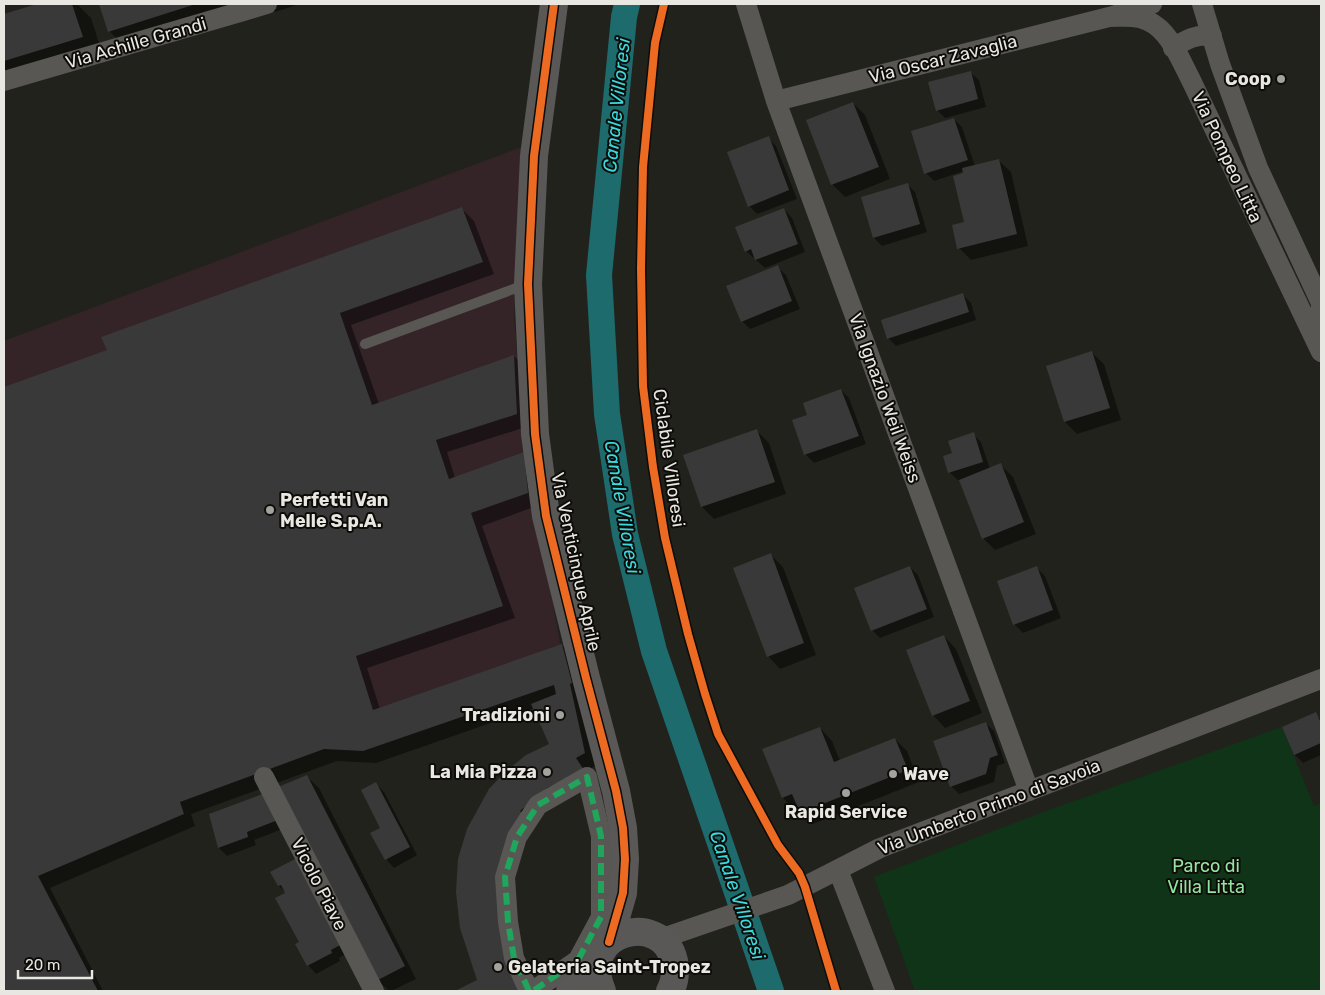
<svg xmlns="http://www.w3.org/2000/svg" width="1325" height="995" viewBox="0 0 1325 995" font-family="Rubik,sans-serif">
<rect width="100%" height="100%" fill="#22221d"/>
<path fill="#342428" d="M522,147L514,317L524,440L560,644H562L572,683L555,690L554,685L324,749L180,802L39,876L98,991H4V341Z"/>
<path fill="#0f3417" d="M1282,727L1314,806L1321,803V991H915L874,877L1043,812Z"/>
<path fill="#0007" d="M41,4H77L91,18L104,59L4,90V15Z
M101,4H246L250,16L132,54L110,32Z
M267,4H300L275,12Z
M970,72L979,80L986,107L945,118L937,110Z
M853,103L865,115L890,179L845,197L833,185L807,121Z
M954,119L962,127L975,166L998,160L1011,172L1028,246L971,260L959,248L966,223L964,171L934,181L926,173Z
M768,138L776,146L797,199L757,214L749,206Z
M907,184L915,192L927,232L882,246L874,238L862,198Z
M462,209L474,221L494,274L351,325L379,404L514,356L526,368L529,426L447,452L455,478L524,453L539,505L482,526L515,618L367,668L380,709L562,645L574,657L597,765L588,770L559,800L531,824L527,839L518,859L511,896L531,991H458L478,981L460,859L551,745L534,708L376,763L337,761L191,814L195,826L50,888L103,991H4V389L109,350Z
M784,209L792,218L805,252L765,268L746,251Z
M777,267L786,275L800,309L750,329L742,321Z
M963,295L971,303L976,320L896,346L888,338Z
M1091,352L1104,364L1121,420L1077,434L1065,422L1047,367Z
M841,390L849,398L866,444L814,463L806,455L793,421L809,415Z
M757,431L769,443L786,494L714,519L702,507L685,455Z
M973,434L981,442L990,469L1001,465L1013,477L1036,534L995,550L983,538L960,480H958L949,472Z
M771,555L783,567L816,655L780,669L768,656Z
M910,567L918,575L934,617L880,638L872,630Z
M1037,568L1045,576L1061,618L1023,633L1015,625L999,582Z
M944,636L956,649L982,713L945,728L933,715Z
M1315,714L1321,720V755L1303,763L1295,755Z
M985,723L994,731L1005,763L997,766L994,782L959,794L951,786Z
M820,728L832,741L840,761L895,739L907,751L919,782L813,824L801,812L799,808L795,810L783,798L764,750Z
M306,776L319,788L416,979L391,991H389L377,980Z
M376,784L384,792L417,855L394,868L386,859Z
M265,795L285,828L254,840L256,845L227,856L219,848Z
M272,873L349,952L339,958L340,961L316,974L308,965L286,893L279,886Z"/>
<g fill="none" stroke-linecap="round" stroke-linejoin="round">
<path stroke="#1d6b6d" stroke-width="26" d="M627,4L624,17L599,275L607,414L625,534L654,651L771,991"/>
</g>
<path fill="#393939" d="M37,4H72L83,37L4,61V14Z
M99,4H196L108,32Z
M971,71L978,99L936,111L928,82Z
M853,102L879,167L831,185L806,120Z
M954,118L968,160L924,174L911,131Z
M769,136L789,190L748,207L727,152Z
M999,159L1017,234L957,249L952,225L964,222L953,176L963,173L962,168Z
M908,183L920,224L873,238L861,197Z
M462,207L483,262L340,313L372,405L514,355L517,414L436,440L449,479L524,452L528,493L471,513L503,606L356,656L373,710L562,644L572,683L570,684L585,753L576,758L584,770L547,788L520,811L524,814L506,846L526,991H455L477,980L460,928L456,892L458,859L467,829L489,789L505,772L526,755L549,744L531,704L556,694L554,685L363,751L324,749L180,802L184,814L38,876L98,991H4V387L107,350L101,337Z
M784,208L798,244L755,260L751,249L745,252L735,227Z
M778,265L792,301L741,322L726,286Z
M963,293L969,312L887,339L881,320Z
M1092,351L1110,408L1064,422L1046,366Z
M841,389L859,436L804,455L792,420L807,415L803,403Z
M757,429L775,482L701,507L683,455Z
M974,432L983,462L948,473L943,456L952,453L948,441Z
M1001,463L1024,522L982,539L959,480Z
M771,553L804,643L767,657L733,568Z
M910,566L927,609L871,631L854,588Z
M1037,566L1053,610L1013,625L997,581Z
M944,635L970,701L932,716L906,650Z
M1316,712L1321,723V743L1294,755L1282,727Z
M986,722L998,755L990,758L986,774L950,787L933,741Z
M820,727L834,762L895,738L908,770L800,813L792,794L782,798L762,749Z
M307,775L405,966L376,981L278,787Z
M376,782L410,847L385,860L370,833L380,828L361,790Z
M265,793L278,820L247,832L248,837L218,848L209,814Z
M297,858L342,944L331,950L332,953L307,966L295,944L299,942L275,898L285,893L281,885L278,886L270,872Z"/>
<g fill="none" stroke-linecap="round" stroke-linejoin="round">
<path stroke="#585754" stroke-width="10" d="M365,344L527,284"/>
<path stroke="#585754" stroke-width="20" d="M746,4L776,101L1029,791
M1202,4L1220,64L1258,168L1321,303V345
M1109,17C1122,17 1136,15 1148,21C1169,30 1180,59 1190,78L1321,352
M1173,48C1187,39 1196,34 1212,36
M4,81L267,4
M776,101L1109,17L1152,4
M264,777L374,991
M838,870L885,991
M660,939L788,895L880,848L1321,679
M529,991L514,958L508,922L505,877L517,837L538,805L587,777L601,836V917L578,960L533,991"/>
<path stroke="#5a5857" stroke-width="28" d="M554,4L534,156L528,284L535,434L546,516L586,678L616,791L623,828L625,859L623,893L609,942
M570,991L597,967
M602,991C576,930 663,910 674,961C676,972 675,982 670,991"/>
<path stroke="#20a55d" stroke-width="6" stroke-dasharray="12 6" stroke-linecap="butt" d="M529,991L514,958L508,922L505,877L517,837L538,805L587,777L601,836V917L578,960L533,991"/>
<defs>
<path id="cycleway" d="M554,4L534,156L528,284L535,434L546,516L586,678L616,791L623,828L625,859L623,893L609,942
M664,4L655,43L643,167L641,269L643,386L653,467L665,538L688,634L705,694L718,734L778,845L799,873L805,887L836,991"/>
</defs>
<use href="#cycleway" stroke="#0d0c08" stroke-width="11"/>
<use href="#cycleway" stroke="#ed6a23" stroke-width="8"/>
</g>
<g fill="#a3a29c" stroke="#0d0c08" stroke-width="2">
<circle cx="1281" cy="79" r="5"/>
<circle cx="270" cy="510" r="5"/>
<circle cx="560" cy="715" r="5"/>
<circle cx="547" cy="772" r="5"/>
<circle cx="893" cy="774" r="5"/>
<circle cx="846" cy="793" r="5"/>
<circle cx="498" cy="967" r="5"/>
</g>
<g text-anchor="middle" stroke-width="4" stroke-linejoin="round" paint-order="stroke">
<g font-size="18" fill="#e8e7e1" stroke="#0d0c08">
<text transform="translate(136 43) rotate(-16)" y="6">Via Achille Grandi</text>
<text transform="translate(943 59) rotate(-14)" y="6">Via Oscar Zavaglia</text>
<text transform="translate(1227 157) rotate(65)" y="6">Via Pompeo Litta</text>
<text transform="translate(885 398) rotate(70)" y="6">Via Ignazio Weil Weiss</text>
<text transform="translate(669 458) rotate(82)" y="6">Ciclabile Villoresi</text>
<text transform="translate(576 562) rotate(78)" y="6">Via Venticinque Aprile</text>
<text transform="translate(989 807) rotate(-21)" y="6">Via Umberto Primo di Savoia</text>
<text transform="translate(319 884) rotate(63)" y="6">Vicolo Piave</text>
</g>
<g font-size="18" font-weight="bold" fill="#e8e7e1" stroke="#0d0c08" text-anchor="end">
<text x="1271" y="85">Coop</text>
<text x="280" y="506" text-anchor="start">Perfetti Van<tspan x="280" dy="21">Melle S.p.A.</tspan></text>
<text x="550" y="721">Tradizioni</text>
<text x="537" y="778">La Mia Pizza</text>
<text x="903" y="780" text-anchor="start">Wave</text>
<text x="846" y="818" text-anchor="middle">Rapid Service</text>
<text x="508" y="973" text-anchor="start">Gelateria Saint-Tropez</text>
</g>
<g font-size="18" fill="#93e49e" stroke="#0d0c08">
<text x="1206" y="872">Parco di<tspan x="1206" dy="21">Villa Litta</tspan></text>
</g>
<g font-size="19" font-style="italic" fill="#3adae1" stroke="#0d0c08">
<text transform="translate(616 105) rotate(-84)" y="7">Canale Villoresi</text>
<text transform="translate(623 507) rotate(80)" y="7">Canale Villoresi</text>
<text transform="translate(738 895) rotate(71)" y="7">Canale Villoresi</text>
</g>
</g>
<rect width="1325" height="995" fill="none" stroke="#e8e7e1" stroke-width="10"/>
<path d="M18 970v8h74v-8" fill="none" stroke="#e8e7e1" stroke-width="2.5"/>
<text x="25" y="970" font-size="15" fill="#e8e7e1" stroke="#0d0c08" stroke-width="4" paint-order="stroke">20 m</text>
</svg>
